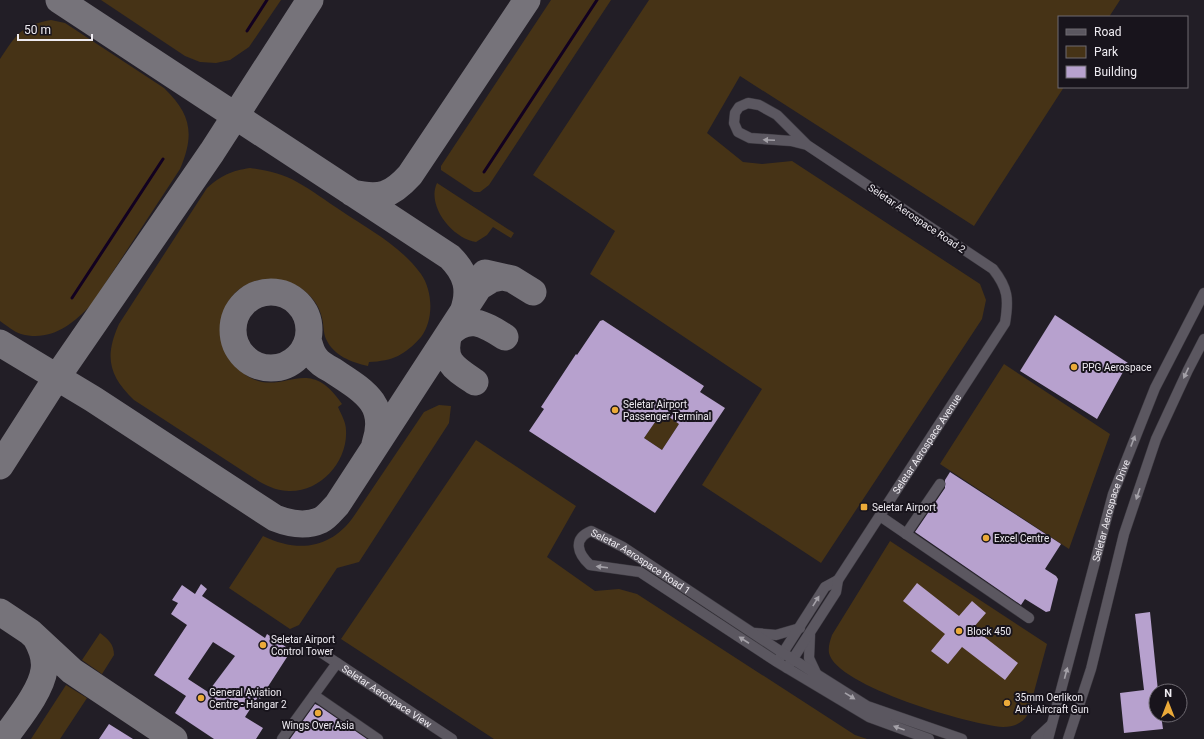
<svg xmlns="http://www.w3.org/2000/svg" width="1204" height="739" viewBox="0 0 1204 739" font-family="Roboto,sans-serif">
<rect width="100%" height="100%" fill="#221e26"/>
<path fill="#463316" d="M101,0H281L249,47L230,60L216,63L200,62L185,56Z
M551,0H611L489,185L480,192H474L441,170V166Z
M649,0H1120L1109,17H1059V87H1064L974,226L740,76L707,133L743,162L762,164L792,161L980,284L986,300L982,319L821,563L702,485L762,389L590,274L615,231L533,175Z
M51,20L65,23L164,88C191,114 195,134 180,169L91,305C72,325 50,342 21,334C14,332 6,325 0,321V59C16,35 21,25 51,20Z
M250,168C266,170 283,174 297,182C312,190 326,201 340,210C368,229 401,246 421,274C433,291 434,320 421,337C405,355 393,361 369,362L368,366C351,362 334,356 326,339C323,332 324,325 322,318C318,298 299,283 280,280C218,270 197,352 253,379C286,394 309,354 342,404L338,407C341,414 346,422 346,430C348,461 321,492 289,491C279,491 269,487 260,482L134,400C109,376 104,357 119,324L207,188C222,175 231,171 250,168Z
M437,183L514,233L511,238L493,227L487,235L476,242C453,239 426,206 437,183Z
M1004,364L1110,434L1069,549L940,464Z
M439,405L451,406L449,423L359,562L337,568L299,625L290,629L229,588L263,536C298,553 331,549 354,516L424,412Z
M662,412L679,424L662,450L644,438Z
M476,440L576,506L547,557L595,591L619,589L637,594L855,735L867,739H494L341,639Z
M890,541L1047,644L1028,714C1023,723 1014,727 1003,727C971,725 836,686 829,653C828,647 830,641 832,635Z
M100,633C108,639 114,644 114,655L102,674L82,660Z
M66,685L87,698L60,739H31Z"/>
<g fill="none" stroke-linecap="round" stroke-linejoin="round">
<path stroke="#120120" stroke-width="3" d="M247,31L267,0
M484,172L597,0
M72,298L163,159"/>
<path stroke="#76737a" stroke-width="27" d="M59,0L450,257C467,274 471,290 463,312
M352,193C380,199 391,196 410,175L527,0
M485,273L512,279L533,292
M233 330a38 38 0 1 1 76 0a38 38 0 1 1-76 0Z
M308,340C310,346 311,352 315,357C319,363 326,367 332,370C362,390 389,403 375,444
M0,343L93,399L275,518C290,524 306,527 321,520C327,517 333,509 337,505L479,287L492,279L502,277
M475,382C454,368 441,361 449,334C469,314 484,324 505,337
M0,466L57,377L212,152L310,0
M0,612L30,632L72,671L174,739
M4,739C17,720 41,692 44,670C46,658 41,647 36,638"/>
</g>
<path fill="#b7a1ce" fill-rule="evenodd" d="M1055,315L1128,363L1097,419L1020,371Z
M603,320L704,386L700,392L725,408L655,513L529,431L544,409L541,407L576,354L577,355L600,321ZM662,412L679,424L662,450L644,438Z
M950,472L1061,544L1045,569L1056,576L1058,579L1050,611L1046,612L1025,599L1021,605L915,532L945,488V480Z
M917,583L959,616L972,601L986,613L973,628L1018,663L1005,680L962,647L948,664L931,651L945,634L903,601Z
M201,584L207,589L202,596L265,638L267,634L286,647L283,650L289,654L260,699L258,697L245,717L263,728L256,739H214L175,713L186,696L154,675L187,625L171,614L178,603L172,600L182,585L195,594ZM213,642L235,656L208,692L188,679Z
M1150,612L1158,691H1156V715H1161L1163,729L1124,733L1120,693L1144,690L1135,614Z
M315,704L319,706L367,739H290Z
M109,724L133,739H99Z"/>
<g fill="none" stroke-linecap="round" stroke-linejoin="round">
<defs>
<g id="minor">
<path d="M880,516L1029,618"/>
<path d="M906,534L940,484"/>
<path d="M755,633L776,635L800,628"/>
<path d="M810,635L809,658L816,673"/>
<path id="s1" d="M322,653L452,739"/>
<path d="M779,659L825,587L838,580"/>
<path id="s2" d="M787,668L836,592L838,580L1005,323C1009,299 1008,288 993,269L807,145L777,115L759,105L748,103L739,107L735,113L734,123L738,132L750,138L791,141L807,145"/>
<path d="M314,695L378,739"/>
<path d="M282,739L337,663"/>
<path id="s3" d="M929,739L869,717L777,662L640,572L590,565C578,554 572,539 591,531L623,547L783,653L867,706L962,739"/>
<path d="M1036,739L1051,725"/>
<path id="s4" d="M1048,739L1113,494L1155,388L1204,293"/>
<path d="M1068,739L1091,669L1124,534L1156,439L1188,370L1204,339"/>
</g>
</defs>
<use href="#minor" stroke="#3d3a41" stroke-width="11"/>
<use href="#minor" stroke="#5b5760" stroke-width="10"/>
</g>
<defs><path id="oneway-solid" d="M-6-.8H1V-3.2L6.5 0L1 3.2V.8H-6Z"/></defs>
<g fill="#a4a1a8">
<use href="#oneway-solid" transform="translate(769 140) rotate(-178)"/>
<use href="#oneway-solid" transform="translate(1186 373) rotate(115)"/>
<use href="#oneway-solid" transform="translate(1133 441) rotate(-69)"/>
<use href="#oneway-solid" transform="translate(1138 494) rotate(109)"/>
<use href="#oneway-solid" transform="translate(602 567) rotate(-173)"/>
<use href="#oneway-solid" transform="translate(816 601) rotate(-58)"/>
<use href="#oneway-solid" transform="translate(744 640) rotate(-147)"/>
<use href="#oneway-solid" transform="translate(1066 673) rotate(-75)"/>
<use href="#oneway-solid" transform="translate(850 696) rotate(32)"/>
<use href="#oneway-solid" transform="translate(899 728) rotate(-160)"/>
</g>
<g fill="#ebaa39" stroke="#18141c" stroke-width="1.5">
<circle cx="1074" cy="367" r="4"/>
<circle cx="615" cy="410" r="4"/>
<rect x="860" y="503" width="8" height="8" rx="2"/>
<circle cx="986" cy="538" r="4"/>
<circle cx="959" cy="631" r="4"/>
<circle cx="263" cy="645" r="4"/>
<circle cx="201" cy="698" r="4"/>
<circle cx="1007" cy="703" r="4"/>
<circle cx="318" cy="713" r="4"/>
</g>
<g text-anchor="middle" stroke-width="4" stroke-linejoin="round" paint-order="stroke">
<g font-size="10" fill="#eeebf1" stroke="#18141c">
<text transform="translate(917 218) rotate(34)" y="4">Seletar Aerospace Road 2</text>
<text dy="4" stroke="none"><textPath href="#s2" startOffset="265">Seletar Aerospace Avenue</textPath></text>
<text dy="4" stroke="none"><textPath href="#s4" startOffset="237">Seletar Aerospace Drive</textPath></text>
<text dy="4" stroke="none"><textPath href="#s3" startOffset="487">Seletar Aerospace Road 1</textPath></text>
<text dy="4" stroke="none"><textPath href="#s1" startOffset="78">Seletar Aerospace View</textPath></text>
</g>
<g font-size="10" fill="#eeebf1" stroke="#18141c" text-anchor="start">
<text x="1082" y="371">PPG Aerospace</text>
<text x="623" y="408">Seletar Airport<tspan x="623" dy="12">Passenger Terminal</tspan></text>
<text x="872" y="511">Seletar Airport</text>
<text x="994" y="542">Excel Centre</text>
<text x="967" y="635">Block 450</text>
<text x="271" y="643">Seletar Airport<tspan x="271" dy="12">Control Tower</tspan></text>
<text x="209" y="696">General Aviation<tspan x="209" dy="12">Centre - Hangar 2</tspan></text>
<text x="1015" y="701">35mm Oerlikon<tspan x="1015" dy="12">Anti-Aircraft Gun</tspan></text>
<text x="318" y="729" text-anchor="middle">Wings Over Asia</text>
</g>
</g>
<rect x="1058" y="16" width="130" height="72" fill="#18141c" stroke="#6e6a71"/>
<rect x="1066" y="29" width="20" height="6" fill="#5b5760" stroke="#6e6a71"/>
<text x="1094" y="36" font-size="12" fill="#eeebf1">Road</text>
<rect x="1066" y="46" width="20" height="12" fill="#463316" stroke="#6e6a71"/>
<text x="1094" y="56" font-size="12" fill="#eeebf1">Park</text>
<rect x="1066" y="66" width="20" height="12" fill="#b7a1ce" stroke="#6e6a71"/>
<text x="1094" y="76" font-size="12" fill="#eeebf1">Building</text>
<g transform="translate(1168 703)"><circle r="19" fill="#18141c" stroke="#6e6a71"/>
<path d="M0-3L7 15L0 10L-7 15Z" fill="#ebaa39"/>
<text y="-6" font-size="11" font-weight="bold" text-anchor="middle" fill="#eeebf1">N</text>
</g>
<path d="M18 34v6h74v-6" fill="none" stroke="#eeebf1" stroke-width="2"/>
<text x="24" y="34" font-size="12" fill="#eeebf1" stroke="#18141c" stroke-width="3" paint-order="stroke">50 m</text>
</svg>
